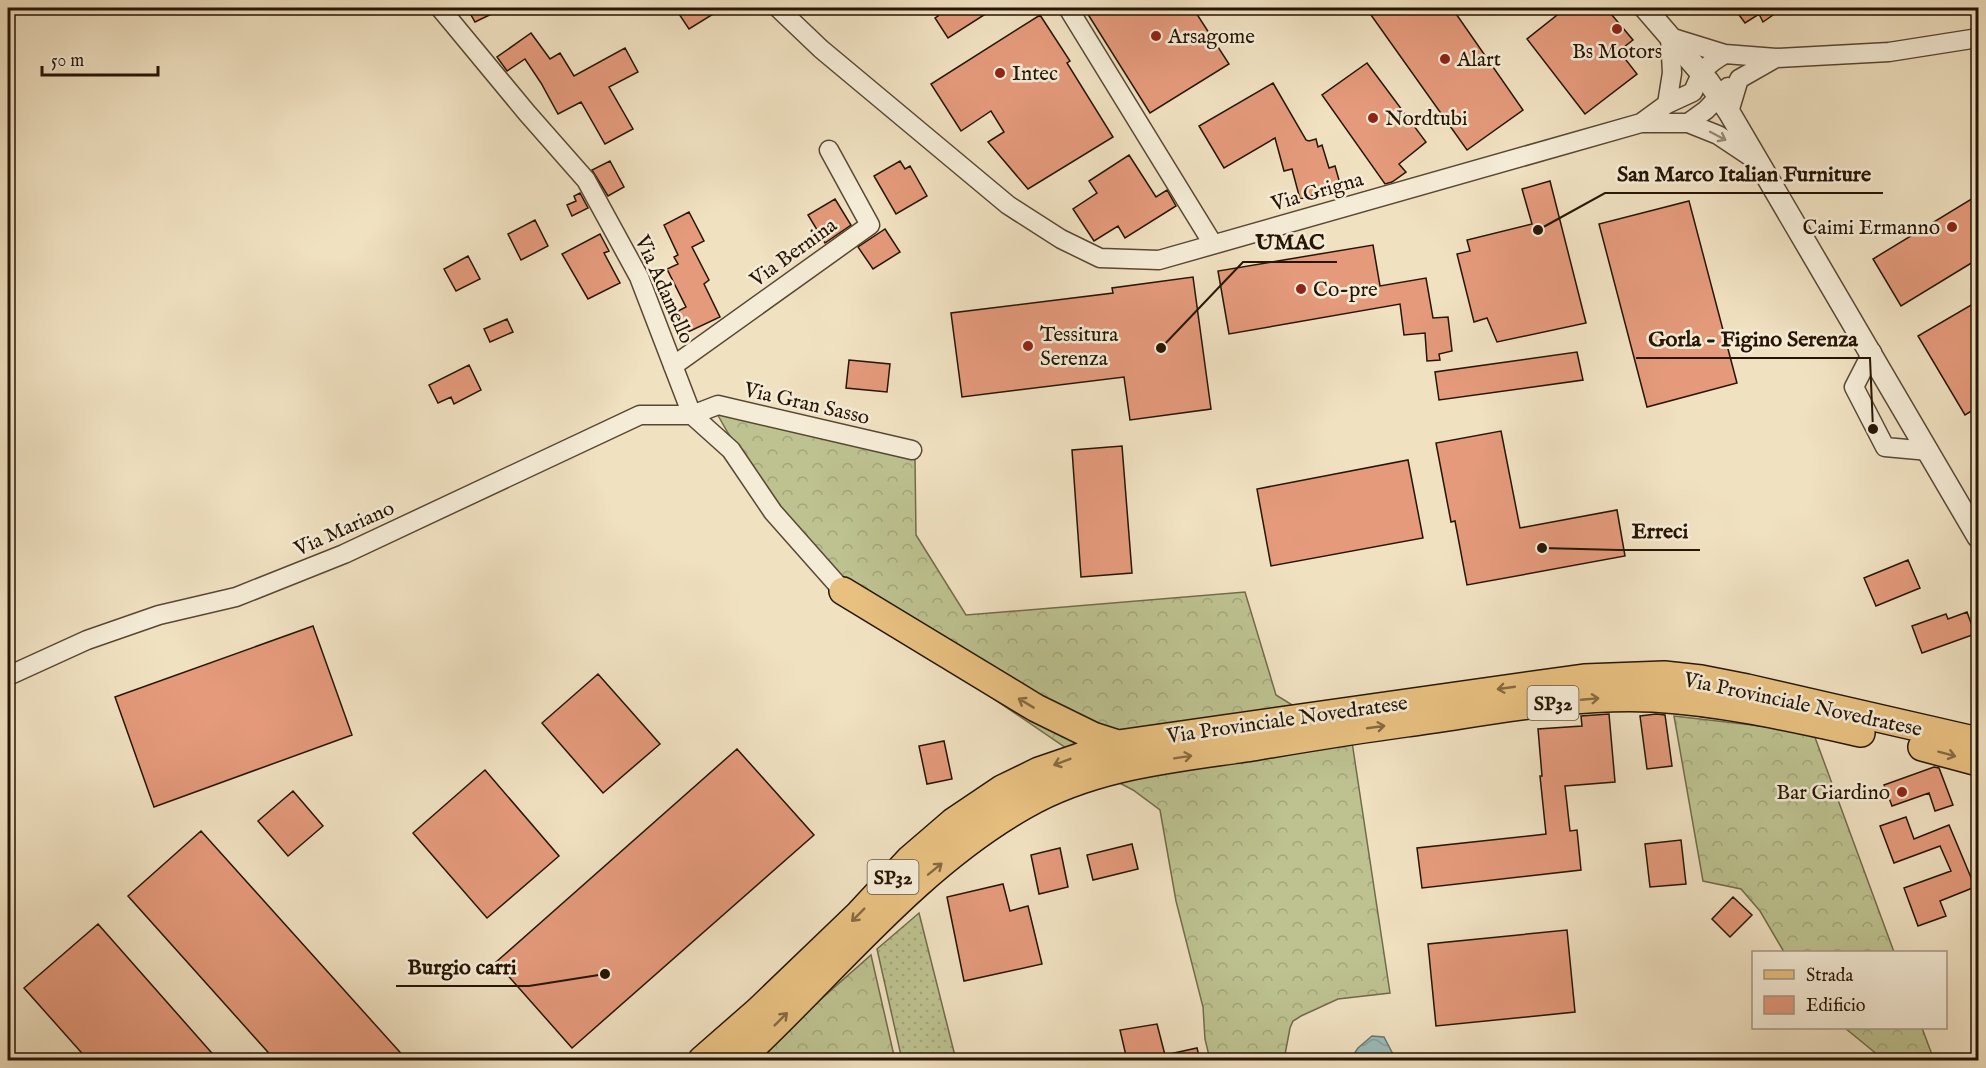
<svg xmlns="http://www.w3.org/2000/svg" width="1986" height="1068" viewBox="0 0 1986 1068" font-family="'IM FELL English',serif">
<defs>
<pattern id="grass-dots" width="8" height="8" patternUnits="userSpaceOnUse" patternTransform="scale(1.5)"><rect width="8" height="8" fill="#bdc290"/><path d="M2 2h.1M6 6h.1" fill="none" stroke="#a2a67b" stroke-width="1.8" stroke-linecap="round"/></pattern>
<pattern id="forest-crowns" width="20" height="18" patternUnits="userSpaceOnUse" patternTransform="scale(1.5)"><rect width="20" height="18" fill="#bdc290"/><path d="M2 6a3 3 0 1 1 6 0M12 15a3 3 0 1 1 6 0" fill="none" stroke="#a2a67b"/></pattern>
<pattern id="water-waves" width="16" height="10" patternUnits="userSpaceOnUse" patternTransform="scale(1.5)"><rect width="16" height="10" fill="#9bbcb9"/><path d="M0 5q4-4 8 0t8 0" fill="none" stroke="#85a19d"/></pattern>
</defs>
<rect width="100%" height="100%" fill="#f0e1c1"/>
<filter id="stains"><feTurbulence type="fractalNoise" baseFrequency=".00333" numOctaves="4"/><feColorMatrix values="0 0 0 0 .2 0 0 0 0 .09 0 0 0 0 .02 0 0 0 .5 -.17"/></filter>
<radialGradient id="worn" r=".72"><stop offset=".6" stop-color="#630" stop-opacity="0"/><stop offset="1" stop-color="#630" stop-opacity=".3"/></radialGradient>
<path fill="url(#grass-dots)" stroke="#726c4a" stroke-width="1.5" d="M919,913L956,1060H902L877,949Z"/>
<path fill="url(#forest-crowns)" stroke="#726c4a" stroke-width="1.5" d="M716,412L915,459L916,535L966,615L1245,592L1276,695L1352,742L1390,993L1338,999L1301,1016L1293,1021L1290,1028L1284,1060H1210L1205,1039L1203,1007L1176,901L1160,810L1133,790L1110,778L833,589L728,433Z
M1674,716L1813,732L1894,952H1784L1760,911L1741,889L1703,881Z
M871,955L895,1060H752Z
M1845,1028H1922L1934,1060H1884Z"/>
<path fill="url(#water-waves)" stroke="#6c7971" stroke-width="1.5" d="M1372,1036L1384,1037L1396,1060H1350L1358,1048Z"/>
<path fill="#e49a7b" stroke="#261504" stroke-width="1.5" d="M467,8H504L475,22Z
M675,8H723L689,29Z
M933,8H995L948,38L935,18L938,16Z
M1084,8H1193L1229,64L1150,113Z
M1366,8H1452L1523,110L1467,150Z
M1566,8H1606L1633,40L1619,51L1637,74L1585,114L1527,39Z
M1734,8H1783L1763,22L1759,14L1745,23Z
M1040,15L1070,61L1067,63L1113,137L1028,189L988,142L1004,132L991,111L961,131L931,84Z
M531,33L550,59L560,53L574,76L625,48L638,72L609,87L633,129L605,144L581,102L558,114L541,83L525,59L507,71L497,57Z
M1367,63L1426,142L1399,164L1406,172L1392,182L1385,184L1322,95Z
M1273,83L1306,140L1309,141L1316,139L1318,147L1322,145L1329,168L1335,166L1341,187L1300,199L1292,169L1284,171L1275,138L1224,168L1199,126Z
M1129,155L1156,197L1167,190L1176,206L1125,238L1118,226L1094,241L1073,209L1097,193L1089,181Z
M610,161L624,187L608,196L592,170Z
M900,161L905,169L910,166L927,196L896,214L874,176Z
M1550,181L1586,323L1497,342L1487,318L1474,322L1457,254L1470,251L1467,240L1532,224L1522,189Z
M580,193L588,208L572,216L567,205L576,201L574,196Z
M1978,195V259L1901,306L1873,259Z
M835,199L851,225L825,243L808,215Z
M1689,201L1737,383L1647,407L1599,224Z
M689,212L704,241L692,247L709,280L704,284L720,317L688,332L678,311L686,307L667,269L678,264L674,257L678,255L664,225Z
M535,220L548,246L521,260L508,234Z
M885,229L900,252L873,269L858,247Z
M600,234L609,251L604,253L620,283L588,299L562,254Z
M1373,245L1380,286L1426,278L1433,318L1448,317L1452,351L1439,354L1440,360L1427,361L1425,333L1404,335L1400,304L1229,334L1218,271Z
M468,256L480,279L456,291L444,269Z
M1193,277L1211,409L1130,420L1124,377L962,397L951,313L1113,293L1112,288Z
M1978,301V407L1965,415L1918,336Z
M507,319L513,332L490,342L484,329Z
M1577,352L1583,380L1439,400L1435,372Z
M849,360L890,364L887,392L846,388Z
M469,365L481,390L454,404L451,397L438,403L429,385Z
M1501,431L1520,528L1617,510L1625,556L1467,585L1455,521L1451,522L1436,443Z
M1122,446L1132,573L1081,577L1072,450Z
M1408,460L1423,538L1271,566L1257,489Z
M1908,560L1920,588L1876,606L1864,578Z
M1967,612L1975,634L1922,653L1912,626L1946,614L1948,619Z
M313,626L352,735L154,807L115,697Z
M598,674L660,744L603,793L542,723Z
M1609,714L1615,782L1565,786L1570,831L1577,830L1581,870L1422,888L1417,848L1546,834L1540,776H1542L1538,729L1582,726L1581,716Z
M1656,714L1665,715L1672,766L1647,769L1640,716Z
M944,741L952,779L927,784L919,746Z
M737,749L814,835L572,1048L496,962Z
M1934,767L1939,768L1953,805L1935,811L1929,793L1892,806L1884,785Z
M485,770L559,856L487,918L413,833Z
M293,791L323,826L288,856L258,821Z
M1906,817L1914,839L1949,825L1975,887L1940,901L1946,916L1918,926L1904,888L1951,871L1940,846L1894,863L1880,826Z
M201,831L407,1060H275L128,896Z
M1681,840L1686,884L1650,887L1645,844Z
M1132,844L1138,869L1093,880L1087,855Z
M1060,848L1068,887L1039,894L1031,855Z
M1003,884L1010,911L1028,906L1042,964L964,981L947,897Z
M1733,897L1752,915L1730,937L1712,919Z
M98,924L218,1060H88L24,988Z
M1567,930L1575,1012L1436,1026L1428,944Z
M1157,1024L1165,1055L1197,1048L1200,1060H1127L1120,1030Z"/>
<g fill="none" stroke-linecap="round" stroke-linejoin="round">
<defs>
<path id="minor" d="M440,8L527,113L586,180L639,277L692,415L731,450L773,512L843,591
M778,8L821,49L1008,205L1061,239L1100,258L1159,260L1641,123H1688L1718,135L1757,161
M1068,8L1213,244
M1667,104L1693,92C1701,72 1705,65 1725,54
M1729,112L1739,79L1776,58
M1641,123L1667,104L1672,73L1670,37L1725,54L1776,58L1889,52L1978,38
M1688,123L1706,110L1728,87
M1872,352L1854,387L1885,447L1929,451
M673,366L870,225L829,150
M8,676L87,640L159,615L236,597L344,554L640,415H692L718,405L912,450"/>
<path id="tertiary" d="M1645,8L1708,81L1729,112L1978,537"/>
<path id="primary" d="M843,591L1036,708L1093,736L1118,744
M1922,747L1978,762
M702,1060L758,1011L859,914L910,859L953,822L1002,789L1039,771L1118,744L1584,678L1664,675L1701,679L1747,688L1978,741
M739,1060C831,975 915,867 1025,805C1093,766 1171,759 1246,748C1300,739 1353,730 1406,723C1487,712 1571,694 1653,698C1723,702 1793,718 1861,733"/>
</defs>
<use href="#minor" stroke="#584833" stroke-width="21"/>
<use href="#tertiary" stroke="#584833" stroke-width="24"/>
<use href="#primary" stroke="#261504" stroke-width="30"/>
<use href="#minor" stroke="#f5ecd7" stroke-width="18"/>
<use href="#tertiary" stroke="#f5ecd7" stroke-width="21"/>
<use href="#primary" stroke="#e8c080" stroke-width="27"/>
</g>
<defs><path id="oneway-shaft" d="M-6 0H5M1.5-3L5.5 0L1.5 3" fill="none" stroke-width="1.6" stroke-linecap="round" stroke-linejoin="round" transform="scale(1.5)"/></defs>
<use stroke="#988b78" href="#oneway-shaft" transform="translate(1718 136) rotate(28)"/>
<g stroke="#876a42">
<use href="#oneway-shaft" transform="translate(1506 688) rotate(172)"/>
<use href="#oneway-shaft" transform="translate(1590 699) rotate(-5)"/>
<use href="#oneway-shaft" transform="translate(1026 703) rotate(-149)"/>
<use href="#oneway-shaft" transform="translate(1376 727) rotate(-8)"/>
<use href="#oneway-shaft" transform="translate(1947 754) rotate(15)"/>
<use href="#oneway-shaft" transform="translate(1183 757) rotate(-9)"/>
<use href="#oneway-shaft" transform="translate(1062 762) rotate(159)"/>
<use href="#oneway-shaft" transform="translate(935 869) rotate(-39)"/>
<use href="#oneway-shaft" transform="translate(858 915) rotate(135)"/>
<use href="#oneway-shaft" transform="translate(781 1019) rotate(-45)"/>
</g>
<g fill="#8f2418" stroke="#f5ecd7" stroke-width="2">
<circle cx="1617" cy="29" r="6"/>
<circle cx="1156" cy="36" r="6"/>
<circle cx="1445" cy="59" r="6"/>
<circle cx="1000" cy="73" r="6"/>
<circle cx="1373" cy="118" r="6"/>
<circle cx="1952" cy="227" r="6"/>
<circle cx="1301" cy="289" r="6"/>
<circle cx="1028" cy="346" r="6"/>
<circle cx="1902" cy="792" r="6"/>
</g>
<g text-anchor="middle" stroke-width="5" stroke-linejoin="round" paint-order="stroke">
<g fill="#f5ecd7" stroke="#645643" stroke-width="1.5">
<rect x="1527.5" y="686" width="51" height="34" rx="4.5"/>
<rect x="867.5" y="860" width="51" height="34" rx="4.5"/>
</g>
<g font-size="20" font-weight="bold" fill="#261504">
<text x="1553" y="710">SP32</text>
<text x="893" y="884">SP32</text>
</g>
<g font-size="21" fill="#261504" stroke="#f5ecd7" text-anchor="start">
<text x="1168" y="43">Arsagome</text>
<text x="1617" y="58" text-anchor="middle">Bs Motors</text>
<text x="1457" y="66">Alart</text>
<text x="1012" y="80">Intec</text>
<text x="1385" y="125">Nordtubi</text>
<text x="1940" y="234" text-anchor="end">Caimi Ermanno</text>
<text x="1313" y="296">Co-pre</text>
<text x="1040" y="341">Tessitura<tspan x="1040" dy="24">Serenza</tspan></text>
<text x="1890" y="799" text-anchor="end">Bar Giardino</text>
</g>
<g font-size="21" fill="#261504" stroke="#f5ecd7">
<text transform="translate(1317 191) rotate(-16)" y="7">Via Grigna</text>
<text transform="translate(793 252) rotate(-36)" y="7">Via Bernina</text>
<text transform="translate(665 289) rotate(66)" y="7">Via Adamello</text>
<text transform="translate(807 403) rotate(13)" y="7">Via Gran Sasso</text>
<text transform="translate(344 528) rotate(-24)" y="7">Via Mariano</text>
<text transform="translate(1803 704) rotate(12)" y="7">Via Provinciale Novedratese</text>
<text transform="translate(1287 719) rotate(-8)" y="7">Via Provinciale Novedratese</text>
</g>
</g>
<path fill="none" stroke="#261504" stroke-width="2" d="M1538 230L1605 193H1883M1161 348L1243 262H1337M1873 429L1870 358H1636M1542 548L1619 550H1700M605 974L529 986H396"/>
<g fill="#261504" stroke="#f5ecd7" stroke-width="2">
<circle cx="1538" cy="230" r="6"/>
<circle cx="1161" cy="348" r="6"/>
<circle cx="1873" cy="429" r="6"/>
<circle cx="1542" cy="548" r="6"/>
<circle cx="605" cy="974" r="6"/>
</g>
<g font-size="22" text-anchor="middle" font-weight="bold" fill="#261504" stroke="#f5ecd7" stroke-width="5" stroke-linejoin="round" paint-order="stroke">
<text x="1744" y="181">San Marco Italian Furniture</text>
<text x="1290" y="249">UMAC</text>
<text x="1753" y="346">Gorla - Figino Serenza</text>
<text x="1660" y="538">Erreci</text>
<text x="462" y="974">Burgio carri</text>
</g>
<rect width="1986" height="1068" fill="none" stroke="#f0e1c1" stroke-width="30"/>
<rect x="9" y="9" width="1968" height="1050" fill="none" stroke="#261504" stroke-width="3"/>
<rect x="15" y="15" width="1956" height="1038" fill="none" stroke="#261504" stroke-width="1.5"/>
<rect x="1752" y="951" width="195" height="78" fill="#f5ecd7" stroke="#a29683" stroke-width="1.5"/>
<rect x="1764" y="970" width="30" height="9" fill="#e8c080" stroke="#a29683" stroke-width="1.5"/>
<text x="1806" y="981" font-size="18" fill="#261504">Strada</text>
<rect x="1764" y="996" width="30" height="18" fill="#e49a7b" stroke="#a29683" stroke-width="1.5"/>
<text x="1806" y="1011" font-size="18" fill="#261504">Edificio</text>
<path d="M42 66v9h116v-9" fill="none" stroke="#261504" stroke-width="3"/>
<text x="51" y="66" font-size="18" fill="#261504" stroke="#f5ecd7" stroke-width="4.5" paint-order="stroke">50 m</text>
<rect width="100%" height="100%" filter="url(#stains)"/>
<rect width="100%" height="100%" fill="url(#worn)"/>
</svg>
